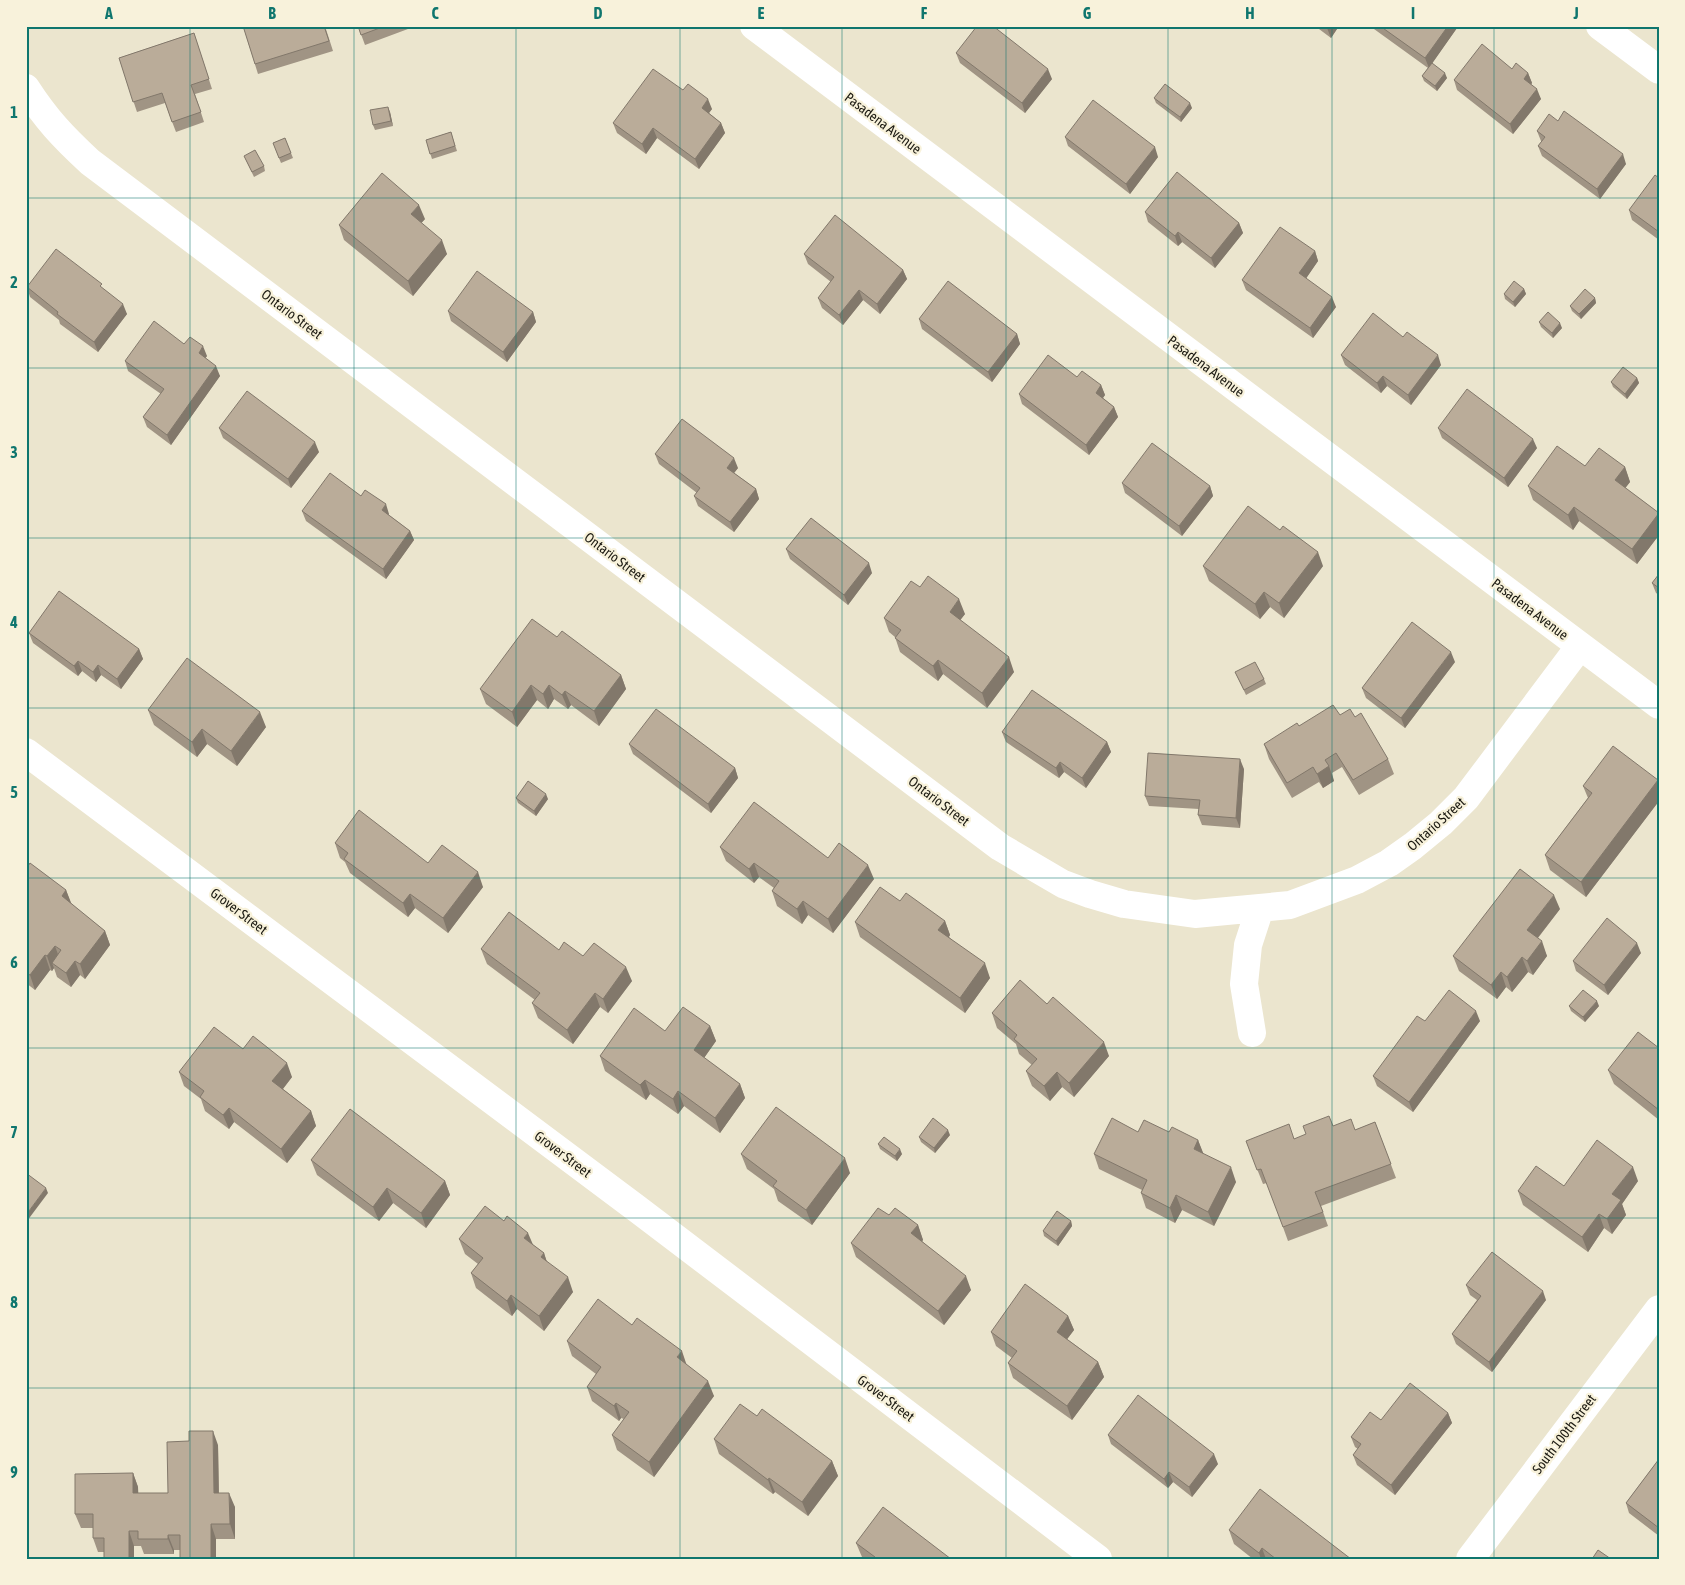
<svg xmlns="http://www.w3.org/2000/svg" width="1685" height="1585" viewBox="0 0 1685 1585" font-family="'Asap Condensed',sans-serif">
<rect width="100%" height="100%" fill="#ebe5ce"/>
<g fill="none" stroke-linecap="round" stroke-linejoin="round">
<path stroke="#fff" stroke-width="28" d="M754,26L1659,705
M1600,26L1659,70
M26,88C46,119 63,137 90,162L1000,847L1063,884L1090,894L1124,904L1195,914L1290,905L1357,880L1389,863L1413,846L1441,823L1466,798L1580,646
M26,752L636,1208L1098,1559
M1252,1033L1244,984L1248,945L1260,908
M1470,1559L1659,1309"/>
</g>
<path fill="#a09484" d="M243,26H325L333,51L258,74Z
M358,26H416L365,45Z
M1315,26H1339L1331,38Z
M1372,26H1457V28L1432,63L1447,78L1437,91L1424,81L1422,76L1428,68L1374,29Z
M194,33L212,89L195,94L204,122L176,132L165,103L137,112L119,58Z
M956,53L1052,79L1025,113L960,63Z
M1512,69L1528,73L1532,83L1531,84L1541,99L1513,134L1457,90L1454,80Z
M683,90L712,109L709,113L721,123L725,133L699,169L657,138L646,154L617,133L613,123Z
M1154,98L1192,108L1181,122L1156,103Z
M390,112L393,126L375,130L373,125Z
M1558,121L1626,164L1600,199L1542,156L1538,146L1542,141H1541L1537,131Z
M451,132L457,151L432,159L426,140Z
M1065,137L1158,157L1130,194L1068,146Z
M285,138L293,158L281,163L273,143Z
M244,156L264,166L265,171L254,177Z
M1659,178V240L1632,220L1629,210Z
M1145,212L1239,223L1243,233L1215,268L1182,242L1178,246L1148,222Z
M425,219L421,223L447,254L413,296L344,240L339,225Z
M1315,251L1318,261L1306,278L1336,307L1313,338L1246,290L1242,280Z
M804,254L903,270L907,279L880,314L863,300L843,325L822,308L818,298L831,282L808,264Z
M27,287L104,289L127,314L98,352L60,324L59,320L30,297Z
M1524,289L1526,294L1515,307L1505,299L1504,294Z
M1595,298L1596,303L1581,319L1572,311L1570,306Z
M448,311L533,312L536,322L507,362L451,321Z
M919,319L1017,334L1020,344L992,382L922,329Z
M1539,322L1562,328L1553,338L1541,327Z
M1403,337L1441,365L1411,405L1387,386L1381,393L1345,365L1341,355Z
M184,344L207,356L205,358L220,376L171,445L147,427L143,417L161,394L128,371L125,361Z
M1077,377L1101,385L1105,395L1103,398L1114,407L1118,417L1089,455L1022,404L1019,394Z
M1637,378L1639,383L1627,399L1613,387L1611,382Z
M219,428L319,452L291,488L223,438Z
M1438,428L1537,448L1508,487L1442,438Z
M655,454L738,468L734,473L756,489L759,499L734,532L698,506L694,496L697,493L659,464Z
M1585,466L1625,467L1630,482L1625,488L1659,513V535L1637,564L1579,521L1573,530L1533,500L1528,486Z
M1122,483L1210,486L1213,496L1182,536L1125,493Z
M361,496L389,514V515L410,531L414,540L386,579L306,521L302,511Z
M786,549L872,573L848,605L790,559Z
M1203,566H1323L1284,618L1270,607L1260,619L1209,581Z
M1659,574V595L1656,593L1652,583Z
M920,587L965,614L960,620L1014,672L987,708L943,674L938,681L900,652L895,637L889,632L884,618Z
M29,633L139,649L143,659L121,689L101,675L96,682L82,671L78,676L33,643Z
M557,637L621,675L626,689L599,726L571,705L568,709L554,699L548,709L537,700L517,727L486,704L480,689Z
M1455,662L1405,728L1366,698L1362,688Z
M1235,672L1264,679L1266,684L1246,695Z
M148,710L266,727L237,766L207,744L197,757L154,725Z
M1340,715L1355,717L1388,759L1394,774L1359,795L1342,767L1332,773L1334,781L1323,788L1319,782L1292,798L1269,759L1264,744L1299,726Z
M1002,732L1107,742L1111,752L1086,788L1064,772L1059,778L1006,742Z
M629,744L735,768L738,778L711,813L633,754Z
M1244,769L1240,828L1202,825L1198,815L1199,809L1149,806L1145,796Z
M1658,780L1659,801L1586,897L1550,870L1545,855L1588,798L1583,786Z
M516,798L548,799L536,816L518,803Z
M335,843L428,863L483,887L448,933L415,908L408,917L350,873L345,862L340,858Z
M720,847L828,858L874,879L833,933L808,915L802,924L777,906L772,891L774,888L759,877L754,883L726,861Z
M26,869L66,890L71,904L105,931L110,945L85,979L80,975L71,987L57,977L54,968L52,971L50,970L35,990L26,983Z
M900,901L945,921L950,935L949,937L990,978L965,1013L860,937L855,922Z
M1560,909L1538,938L1547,956L1533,975L1528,972L1512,992L1506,987L1497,999L1459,971L1453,956Z
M481,949L559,950L583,956L632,981L608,1013L600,1007L573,1044L538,1018L532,1003L535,1000L487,964Z
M1641,953L1608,995L1576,971L1573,961Z
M1047,1004L1109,1056L1074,1097L1062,1087L1050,1101L1032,1086L1026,1071L1032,1065L1019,1054L1016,1044L997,1028L992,1013Z
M1569,1006H1599L1585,1022L1571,1011Z
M1425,1021H1480L1413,1112L1377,1086L1373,1076Z
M710,1026L716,1041L704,1058L740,1084L745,1098L720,1133L684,1106L678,1114L650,1094L646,1100L605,1071L600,1056L665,1031Z
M1659,1048V1120L1614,1084L1608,1070Z
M243,1049L292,1077L283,1089L311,1111L316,1126L287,1163L234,1122L229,1129L205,1111L201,1099L184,1086L179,1072Z
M1375,1122L1396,1178L1321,1206L1328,1226L1288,1241L1267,1183L1263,1184L1246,1141L1294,1139L1333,1126L1355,1130Z
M1138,1132H1169L1198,1140L1203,1154L1236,1182L1214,1226L1182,1210L1175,1223L1146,1208L1141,1193L1142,1190L1099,1169L1094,1154Z
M950,1135L935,1153L921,1142L919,1137Z
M878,1144L902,1154L897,1161L880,1149Z
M741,1154L850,1173L812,1225L778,1201L774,1189L747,1169Z
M311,1160L445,1181L450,1195L426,1228L393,1203L379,1221L317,1175Z
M1638,1181L1622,1204L1626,1215L1612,1234L1604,1228L1588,1252L1523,1205L1518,1191L1564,1186Z
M889,1215L918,1225L923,1240L922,1241L971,1290L944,1325L856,1257L851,1243Z
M1071,1221L1072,1226L1058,1246L1044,1236L1043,1231Z
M459,1239L533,1245L544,1253L546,1260L573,1292L544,1331L517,1309L512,1316L476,1288L471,1273L478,1264L465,1254Z
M1466,1285L1546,1300L1492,1372L1456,1344L1452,1334L1477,1300L1470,1295Z
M1068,1316L1074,1330L1067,1339L1098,1362L1104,1377L1072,1420L1013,1378L1008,1363L1012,1358L996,1346L991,1332Z
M567,1341L687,1365L714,1396L654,1477L617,1450L612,1435L624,1419L621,1418L619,1421L592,1401L587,1387L596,1374L572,1356Z
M1448,1413L1452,1423L1395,1495L1357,1465L1353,1455L1358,1449L1355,1447L1351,1437L1381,1420Z
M757,1416L832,1461L838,1476L808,1516L775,1492L773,1494L719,1454L714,1439Z
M1108,1435L1218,1464L1192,1497L1173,1482L1168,1488L1111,1444Z
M218,1445L219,1493L235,1507V1539H216L180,1550H174V1554H144L141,1546H134V1559H104V1552H98L93,1538V1528H81L75,1514L133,1473L138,1487V1493H168Z
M1659,1459V1536L1629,1513L1626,1503Z
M1229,1530L1351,1559H1253L1234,1544Z
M856,1543L951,1559H864L862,1557Z"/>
<path fill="#82786b" d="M1328,26H1339L1331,38L1327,28Z
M1448,26H1457V28L1429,68L1425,58Z
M1048,69L1052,79L1025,113L1022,103Z
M1445,73L1447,78L1437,91L1435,86Z
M1528,73L1532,83L1528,89L1524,79Z
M1537,89L1541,99L1513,134L1510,124Z
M708,99L712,109L705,118L702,108Z
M1190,103L1192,108L1181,122L1180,117Z
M388,107L390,112L393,126L391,121Z
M721,123L725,133L699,169L695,159Z
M653,128L657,138L646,154L642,144Z
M1155,147L1158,157L1130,194L1126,184Z
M1623,154L1626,164L1600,199L1597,189Z
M419,205L425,219L416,229L411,214Z
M1239,223L1243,233L1215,268L1211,258Z
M1178,232L1182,242L1178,246L1175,236Z
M442,240L447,254L413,296L408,281Z
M1315,251L1318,261L1303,283L1299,273Z
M903,270L907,279L880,314L877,304Z
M1524,289L1526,294L1515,307L1513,302Z
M859,290L863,300L843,325L839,315Z
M1332,297L1336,307L1313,338L1310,328Z
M1595,298L1596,303L1581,319L1579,314Z
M123,304L127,314L98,352L94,342Z
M533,312L536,322L507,362L503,352Z
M1560,323L1562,328L1553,338L1552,333Z
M1017,334L1020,344L992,382L988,372Z
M203,346L207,356L202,363L199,353Z
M1438,355L1441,365L1411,405L1408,395Z
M216,366L220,376L171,445L167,435Z
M1383,376L1387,386L1381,393L1377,383Z
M1637,378L1639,383L1627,399L1625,394Z
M1101,385L1105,395L1099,403L1096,393Z
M1114,407L1118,417L1089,455L1086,445Z
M1533,439L1537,448L1508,487L1504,478Z
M315,442L319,452L291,488L288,479Z
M734,458L738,468L730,478L727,468Z
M1625,467L1630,482L1620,495L1615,480Z
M1210,486L1213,496L1182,536L1179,526Z
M756,489L759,499L734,532L730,522Z
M386,504L389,514L385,520L382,510Z
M1574,507L1579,521L1573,530L1568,515Z
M1659,513V535L1637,564L1632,549Z
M410,531L414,540L386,579L383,569Z
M1318,552L1323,566L1284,618L1279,603Z
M869,563L872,573L848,605L844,595Z
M1264,592L1270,607L1260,619L1255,604Z
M959,599L965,614L955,627L950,612Z
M139,649L143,659L121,689L117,679Z
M1451,652L1455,662L1405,728L1401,718Z
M1009,657L1014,672L987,708L982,693Z
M938,660L943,674L938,681L933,666Z
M78,661L82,671L78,676L74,666Z
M98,665L101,675L96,682L93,672Z
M621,675L626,689L599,726L594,711Z
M531,685L537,700L517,727L512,712Z
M549,685L554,699L548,709L543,694Z
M565,691L571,705L568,709L562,695Z
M260,712L266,727L237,766L231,751Z
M202,729L207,744L197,757L192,742Z
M1107,742L1111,752L1086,788L1082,778Z
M1240,759L1244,769L1240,828L1236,818Z
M1060,762L1064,772L1059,778L1056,768Z
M1329,766L1334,781L1323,788L1317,774Z
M735,768L738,778L711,813L708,804Z
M1658,780L1659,801L1586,897L1581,882Z
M546,794L548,799L536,816L534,811Z
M754,863L759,877L754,883L749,869Z
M868,865L874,879L833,933L828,919Z
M478,872L483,887L448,933L443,918Z
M66,890L72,905L62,896Z
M410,894L415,908L408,917L403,903Z
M1554,895L1560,909L1532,945L1527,930Z
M803,901L808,915L802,924L797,909Z
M945,921L950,935L944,944L938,930Z
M105,931L110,945L85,979L80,964Z
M1542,941L1547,956L1533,975L1527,961Z
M1637,943L1641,953L1608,995L1604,985Z
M55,946L60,960L52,963L54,968L52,971L47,956Z
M45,955L50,970L35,990L30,975Z
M1522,957L1528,972L1512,992L1507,977Z
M75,961L80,975L71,987L66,973Z
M985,963L990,978L965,1013L960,998Z
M626,967L632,981L608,1013L603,999Z
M1501,972L1506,987L1497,999L1491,985Z
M595,993L600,1007L573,1044L567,1030Z
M1597,1001L1599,1006L1585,1022L1583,1017Z
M1476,1011L1480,1021L1413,1112L1409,1102Z
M710,1026L716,1041L699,1065L694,1050Z
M1104,1042L1109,1056L1074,1097L1069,1083Z
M287,1063L292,1077L278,1095L272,1081Z
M1057,1072L1062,1087L1050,1101L1044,1086Z
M645,1080L650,1094L646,1100L640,1085Z
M740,1084L745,1098L720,1133L715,1118Z
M678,1091L684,1106L678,1114L673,1099Z
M229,1108L234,1122L229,1129L223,1115Z
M311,1111L316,1126L287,1163L281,1149Z
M948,1130L950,1135L935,1153L934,1148Z
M1198,1140L1204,1155L1194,1149Z
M900,1149L902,1154L897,1161L895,1156Z
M845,1158L850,1173L812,1225L806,1210Z
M1231,1167L1236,1182L1214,1226L1208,1212Z
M1633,1167L1638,1181L1622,1204L1626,1215L1612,1234L1607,1219L1612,1194Z
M445,1181L450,1195L426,1228L421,1213Z
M46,1188L48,1193L27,1221L26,1215Z
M387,1188L393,1203L379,1221L373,1207Z
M1176,1195L1182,1210L1175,1223L1170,1208Z
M1599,1214L1604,1228L1588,1252L1582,1237Z
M1071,1221L1072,1226L1058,1246L1056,1241Z
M918,1225L923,1240L917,1248L911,1233Z
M528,1233L534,1247L524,1238Z
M544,1253L549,1268L541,1257Z
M966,1276L971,1290L944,1325L938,1311Z
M568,1277L573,1292L544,1331L539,1316Z
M1543,1291L1546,1300L1492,1372L1489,1362Z
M511,1295L517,1309L512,1316L507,1301Z
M1068,1316L1074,1330L1062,1346L1057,1332Z
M682,1351L687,1366L677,1357Z
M1098,1362L1104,1377L1072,1420L1067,1406Z
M708,1381L714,1396L654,1477L649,1462Z
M616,1403L621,1418L619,1421L614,1406Z
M1448,1413L1452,1423L1395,1495L1391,1485Z
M213,1431L218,1445L219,1507L214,1493Z
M1214,1454L1218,1464L1192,1497L1189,1487Z
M832,1461L838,1476L808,1516L802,1502Z
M1169,1472L1173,1482L1168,1488L1164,1479Z
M133,1473L138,1487L139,1507L133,1493Z
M769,1478L775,1492L773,1494L768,1480Z
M229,1493L235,1507V1539L230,1524Z
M211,1524L216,1539V1559H211Z
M129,1531L134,1546V1559H129Z
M168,1535L174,1550V1554L168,1539Z
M1262,1548L1266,1559H1261L1259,1553Z"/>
<path fill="#baac99" stroke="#82786b" d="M243,26H324L329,41L255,64Z
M358,26H385L361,35Z
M977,26H993L1048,69L1022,103L956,53Z
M1380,26H1448L1425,58Z
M194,33L209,79L191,85L201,112L172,122L162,93L133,102L119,58Z
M1482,44L1512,69L1516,63L1528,73L1524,79L1537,89L1510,124L1454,80Z
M1432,63L1445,73L1435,86L1422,76Z
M653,69L683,90L688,84L708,99L702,108L721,123L695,159L653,128L642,144L613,123Z
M1165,84L1190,103L1180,117L1154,98Z
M1093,100L1155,147L1126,184L1065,137Z
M388,107L391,121L373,125L370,110Z
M1564,111L1623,154L1597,189L1538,146L1545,137L1537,131L1549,114L1558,121Z
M451,132L455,146L430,154L426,140Z
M285,138L291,153L279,158L273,143Z
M255,150L264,166L252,172L244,156Z
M1177,172L1239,223L1211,258L1178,232L1175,236L1145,212Z
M382,173L419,205L411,214L442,240L408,281L339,225Z
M1655,175L1659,178V232L1629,210Z
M835,215L903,270L877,304L859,290L839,315L818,298L834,277L804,254Z
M1280,227L1315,251L1299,273L1332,297L1310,328L1242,280Z
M56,249L102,284L100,286L123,304L94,342L57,314L58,312L27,287Z
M477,271L533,312L503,352L448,311Z
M948,281L1017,334L988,372L919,319Z
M1514,281L1524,289L1513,302L1504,294Z
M1585,289L1595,298L1579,314L1570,306Z
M1548,312L1560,323L1552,333L1539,322Z
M1373,313L1403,337L1407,332L1438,355L1408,395L1383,376L1377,383L1341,355Z
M154,321L184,344L190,337L203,346L199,353L216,366L167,435L143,417L164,389L125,361Z
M1048,355L1077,377L1082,371L1101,385L1096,393L1114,407L1086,445L1019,394Z
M1623,367L1637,378L1625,394L1611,382Z
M1467,389L1533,439L1504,478L1438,428Z
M247,391L315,442L288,479L219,428Z
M682,419L734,458L727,468L756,489L730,522L694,496L700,488L655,454Z
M1152,443L1210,486L1179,526L1122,483Z
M1557,446L1585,466L1599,448L1625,467L1615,480L1659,513L1632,549L1574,507L1568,515L1528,486Z
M330,473L361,496L365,490L386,504L382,510L410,531L383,569L302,511Z
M1248,506L1280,530L1283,526L1318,552L1279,603L1264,592L1255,604L1203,566Z
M811,518L869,563L844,595L786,549Z
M1659,574V588L1652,583Z
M928,576L959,599L950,612L1009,657L982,693L938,660L933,666L895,638L901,630L884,618L911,581L920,587Z
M59,591L139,649L117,679L98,665L93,672L78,661L74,666L29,633Z
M532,619L557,637L562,631L621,675L594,711L565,691L562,695L549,685L543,694L531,685L512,712L480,689Z
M1412,622L1451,652L1401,718L1362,688Z
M187,658L260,712L231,751L202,729L192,742L148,710Z
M1255,662L1264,679L1244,690L1235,672Z
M1032,690L1107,742L1082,778L1060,762L1056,768L1002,732Z
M1333,705L1340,715L1350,709L1355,717L1361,713L1388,759L1353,780L1336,753L1325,760L1329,766L1317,774L1313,767L1287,783L1264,744L1297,723L1299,726Z
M656,709L735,768L708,804L629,744Z
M1613,746L1658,780L1581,882L1545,855L1592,793L1583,786Z
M1148,753L1240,759L1236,818L1198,815L1200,800L1145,796Z
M528,781L546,794L534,811L516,798Z
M754,802L828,858L839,843L868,865L828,919L803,901L797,909L772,891L779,881L754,863L749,869L720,847Z
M359,810L428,863L442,845L478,872L443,918L410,894L403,903L344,859L348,853L335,843Z
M30,863L66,890L62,896L105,931L80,964L75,961L66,973L52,963L61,950L55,946L47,956L45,955L30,975L26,973V869Z
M1520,869L1554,895L1527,930L1542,941L1527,961L1522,957L1507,977L1501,972L1491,985L1453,956Z
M880,887L900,901L906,893L945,921L938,930L985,963L960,998L855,922Z
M509,912L559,950L564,942L583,956L594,943L626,967L603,999L595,993L567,1030L532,1003L540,993L481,949Z
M1607,918L1637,943L1604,985L1573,961Z
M1020,980L1047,1004L1053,997L1104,1042L1069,1083L1057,1072L1044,1086L1026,1071L1037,1059L1014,1039L1017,1035L992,1013Z
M1449,990L1476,1011L1409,1102L1373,1076L1417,1016L1425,1021Z
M1583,990L1597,1001L1583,1017L1569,1006Z
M683,1007L710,1026L694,1050L740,1084L715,1118L678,1091L673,1099L645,1080L640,1085L600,1056L634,1008L665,1031Z
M214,1027L243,1049L253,1036L287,1063L272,1081L311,1111L281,1149L229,1108L223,1115L200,1097L204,1091L179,1072Z
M1638,1032L1659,1048V1110L1608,1070Z
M776,1107L845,1158L806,1210L773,1186L777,1181L741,1154Z
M350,1109L445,1181L421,1213L387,1188L373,1207L311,1160Z
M1329,1116L1333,1126L1351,1119L1355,1130L1375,1122L1391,1164L1315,1192L1323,1212L1283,1227L1261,1169L1257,1170L1246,1141L1289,1124L1294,1139L1306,1134L1303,1126Z
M933,1118L948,1130L934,1148L919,1137Z
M1112,1118L1138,1132L1144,1120L1169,1132L1172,1127L1198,1140L1194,1149L1231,1167L1208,1212L1176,1195L1170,1208L1141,1193L1147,1180L1094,1154Z
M884,1137L900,1149L895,1156L878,1144Z
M1597,1140L1633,1167L1612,1194L1621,1200L1607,1219L1599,1214L1582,1237L1518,1191L1536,1166L1564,1186Z
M26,1173L46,1188L26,1215Z
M485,1206L504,1221L507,1216L528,1233L524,1238L544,1253L541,1257L568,1277L539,1316L511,1295L507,1301L471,1273L483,1258L459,1239Z
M878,1208L889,1215L895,1208L918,1225L911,1233L966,1276L938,1311L851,1243Z
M1057,1211L1071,1221L1056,1241L1043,1231Z
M1492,1252L1543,1291L1489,1362L1452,1334L1481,1296L1466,1285Z
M1025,1284L1068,1316L1057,1332L1098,1362L1067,1406L1008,1363L1017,1351L991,1332Z
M598,1299L632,1325L637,1318L682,1351L677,1357L708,1381L649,1462L612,1435L629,1412L616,1403L614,1406L587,1387L601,1367L567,1341Z
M1410,1383L1448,1413L1391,1485L1353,1455L1361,1444L1351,1437L1370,1412L1381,1420Z
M1138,1395L1214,1454L1189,1487L1169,1472L1164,1479L1108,1435Z
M740,1404L757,1416L762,1409L832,1461L802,1502L769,1478L768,1480L714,1439Z
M189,1431H213L214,1493H229L230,1524H211V1559H180V1535H168V1539H138V1531H129V1558H104V1538H93V1514H75V1474L133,1473V1493H168L167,1442L189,1441Z
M1659,1459V1528L1626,1503Z
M1260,1489L1351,1559H1276L1262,1548L1259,1553L1229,1530Z
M883,1507L951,1559H873L875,1557L856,1543Z
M1598,1550L1611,1559H1592Z"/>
<path fill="none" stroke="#0f766e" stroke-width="1" stroke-opacity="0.55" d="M190,26V1559M354,26V1559M516,26V1559M680,26V1559M842,26V1559M1006,26V1559M1168,26V1559M1332,26V1559M1494,26V1559M26,198H1659M26,368H1659M26,538H1659M26,708H1659M26,878H1659M26,1048H1659M26,1218H1659M26,1388H1659"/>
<g text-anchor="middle" stroke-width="4.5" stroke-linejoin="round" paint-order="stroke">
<g font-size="14" fill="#1b1911" stroke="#f8f2db">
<text transform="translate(883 123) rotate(37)" y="5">Pasadena Avenue</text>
<text transform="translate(292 314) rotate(37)" y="5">Ontario Street</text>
<text transform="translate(1206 366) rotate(37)" y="5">Pasadena Avenue</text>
<text transform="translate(615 557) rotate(37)" y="5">Ontario Street</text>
<text transform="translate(1530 609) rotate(37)" y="5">Pasadena Avenue</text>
<text transform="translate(939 801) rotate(37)" y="5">Ontario Street</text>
<text transform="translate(1436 824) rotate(-42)" y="5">Ontario Street</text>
<text transform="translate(239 911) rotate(37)" y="5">Grover Street</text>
<text transform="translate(563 1154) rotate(37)" y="5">Grover Street</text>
<text transform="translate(886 1398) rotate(37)" y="5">Grover Street</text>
<text transform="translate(1564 1434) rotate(-53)" y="5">South 100th Street</text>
</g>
</g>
<rect width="1685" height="1585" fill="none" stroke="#f8f2db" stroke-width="55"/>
<rect x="28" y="28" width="1630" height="1530" fill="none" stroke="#0f766e" stroke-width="2"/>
<g font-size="16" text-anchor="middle" font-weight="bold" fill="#0f766e">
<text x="109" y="19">A</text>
<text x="272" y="19">B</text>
<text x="435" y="19">C</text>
<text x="598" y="19">D</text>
<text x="761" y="19">E</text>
<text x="924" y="19">F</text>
<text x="1087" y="19">G</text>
<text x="1250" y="19">H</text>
<text x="1413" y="19">I</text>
<text x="1576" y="19">J</text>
<text x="14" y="118">1</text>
<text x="14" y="288">2</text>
<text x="14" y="458">3</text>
<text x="14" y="628">4</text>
<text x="14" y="798">5</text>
<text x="14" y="968">6</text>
<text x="14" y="1138">7</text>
<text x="14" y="1308">8</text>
<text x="14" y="1478">9</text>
</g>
</svg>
